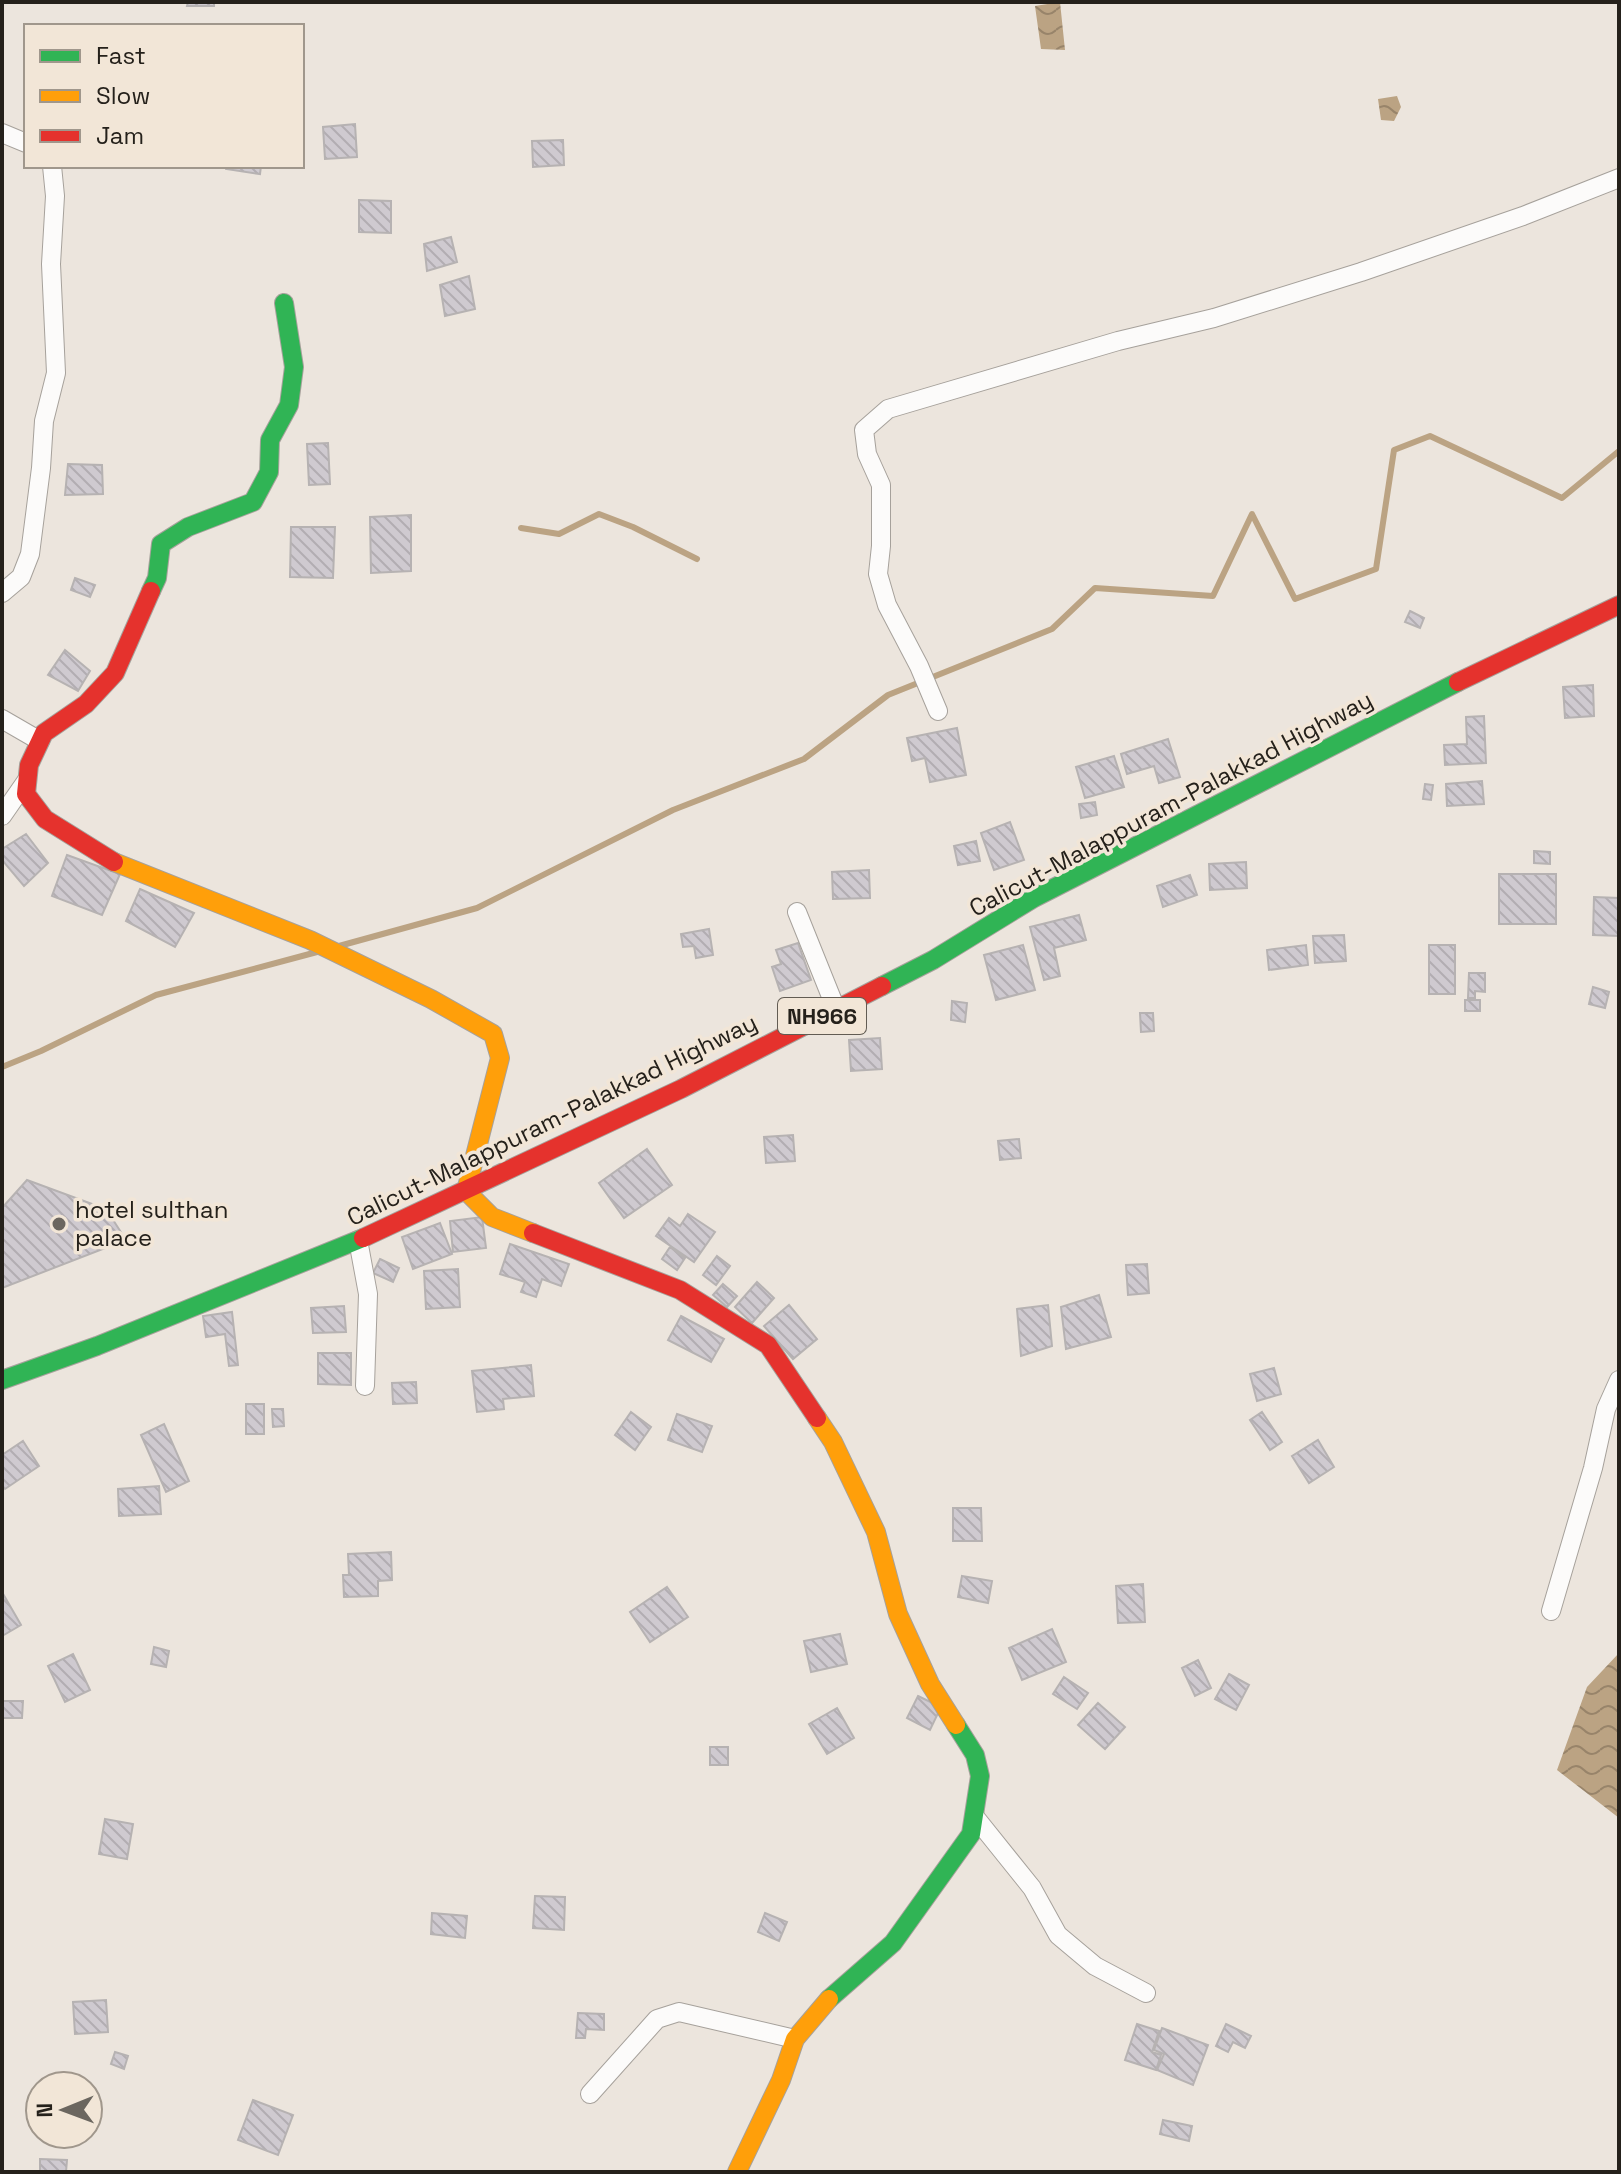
<svg xmlns="http://www.w3.org/2000/svg" width="1621" height="2174" viewBox="0 0 1621 2174" font-family="'Space Grotesk',sans-serif">
<defs>
<pattern id="water-waves" width="16" height="10" patternUnits="userSpaceOnUse" patternTransform="scale(2)"><rect width="16" height="10" fill="#bba383"/><path d="M0 5q4-4 8 0t8 0" fill="none" stroke="#98846a"/></pattern>
<pattern id="building-back-hatch" width="6" height="6" patternUnits="userSpaceOnUse" patternTransform="scale(2)"><rect width="6" height="6" fill="#cfcad0"/><path d="M-1 5l2 2M0 0l6 6M5-1l2 2" fill="none" stroke="#b2adb2"/></pattern>
</defs>
<rect width="100%" height="100%" fill="#ece5dd"/>
<path fill="url(#water-waves)" d="M1060,2L1065,50L1041,49L1035,6Z
M1397,96L1401,107L1394,121L1381,120L1378,99Z
M1619,1653V1818L1557,1770L1587,1687Z"/>
<g fill="none" stroke-linecap="round" stroke-linejoin="round">
<path stroke="#bba383" stroke-width="6" d="M521,528L559,534L599,514L633,527L697,559
M339,946L477,908L673,810L804,759L888,695L1052,629L1095,588L1213,596L1252,514L1295,599L1376,569L1394,450L1430,436L1562,498L1619,451
M2,1067L41,1051L156,995L317,952"/>
</g>
<path fill="url(#building-back-hatch)" stroke="#b6b2b2" stroke-width="2" d="M188,2H214V6H187Z
M355,124L357,157L325,159L323,127Z
M563,140L564,165L533,167L532,141Z
M226,166H261L260,174L226,169Z
M359,200L391,201V233L359,232Z
M451,237L457,262L427,271L424,244Z
M469,276L475,309L445,316L440,285Z
M328,443L330,484L309,485L307,444Z
M68,464L102,465L103,494L65,495Z
M411,515V571L371,573L370,517Z
M291,527H335L333,578L290,577Z
M75,578L95,585L90,597L71,590Z
M1410,611L1424,618L1420,628L1405,622Z
M65,650L90,671L78,691L48,675Z
M1593,685L1594,716L1565,718L1563,687Z
M1484,716L1486,763L1445,765L1444,745L1467,744L1466,717Z
M957,728L966,775L930,782L925,758L912,761L907,738Z
M1168,739L1180,777L1159,783L1154,766L1127,774L1121,754Z
M1114,756L1124,787L1085,798L1076,767Z
M1482,781L1484,804L1447,806L1446,784Z
M1425,784L1433,785L1431,800L1423,799Z
M1095,802L1097,815L1081,818L1079,804Z
M1010,822L1024,860L994,870L981,833Z
M26,834L48,863L24,886L2,860V849Z
M976,841L980,861L958,865L954,846Z
M1534,851L1550,852V864L1534,863Z
M67,855L120,874L102,915L52,896Z
M1246,862L1247,888L1210,890L1209,864Z
M869,870L870,898L833,899L832,872Z
M1499,874H1556V924H1499Z
M1190,875L1197,895L1163,907L1157,886Z
M140,889L194,913L175,947L126,921Z
M1594,897L1619,898V936L1593,935Z
M1079,915L1086,940L1054,948L1060,976L1044,980L1030,927Z
M709,929L713,955L696,958L694,946L683,947L681,934Z
M1344,935L1346,961L1315,963L1313,936Z
M798,943L811,980L780,991L772,967L781,964L776,950Z
M1023,945L1035,990L996,1000L984,955Z
M1306,945L1308,965L1269,970L1267,950Z
M1429,945H1455V994H1429Z
M1469,973H1485V992L1475,991V998H1468Z
M1593,987L1609,992L1605,1008L1589,1004Z
M1465,1000H1480V1011H1465Z
M952,1001L967,1003L965,1022L951,1020Z
M1140,1013H1153L1154,1031L1141,1032Z
M880,1038L882,1069L851,1071L849,1040Z
M793,1135L795,1161L766,1163L764,1137Z
M1019,1139L1021,1158L1000,1160L998,1141Z
M647,1149L672,1185L624,1218L599,1183Z
M27,1180L106,1209L126,1240L2,1288V1208Z
M688,1214L715,1232L694,1262L656,1236L669,1218L680,1226Z
M482,1217L486,1248L453,1252L450,1221Z
M440,1223L452,1254L413,1269L402,1237Z
M510,1244L569,1264L561,1286L542,1279L536,1297L521,1292L525,1282L500,1274Z
M670,1247L685,1258L677,1270L662,1259Z
M717,1256L730,1266L716,1285L703,1275Z
M380,1259L399,1268L393,1282L373,1273Z
M1147,1264L1149,1293L1128,1295L1126,1265Z
M458,1269L460,1307L426,1309L424,1271Z
M757,1282L774,1298L752,1323L735,1307Z
M723,1284L737,1296L727,1307L713,1295Z
M1099,1295L1111,1337L1066,1349L1061,1307Z
M789,1305L817,1339L793,1359L764,1326Z
M1048,1305L1052,1346L1021,1356L1017,1309Z
M344,1306L346,1332L313,1333L311,1308Z
M232,1312L238,1365L229,1366L225,1334L206,1337L203,1316Z
M681,1316L724,1339L711,1362L668,1340Z
M318,1353H351V1385L318,1384Z
M531,1365L534,1396L503,1399L504,1409L477,1412L472,1371Z
M1274,1368L1281,1394L1257,1401L1250,1374Z
M416,1382L417,1403L393,1404L392,1383Z
M246,1404H264V1434H246Z
M272,1409H283L284,1426L273,1427Z
M631,1412L651,1427L635,1450L615,1435Z
M1262,1412L1282,1442L1270,1450L1250,1420Z
M677,1414L712,1426L702,1452L668,1440Z
M164,1424L189,1481L166,1492L141,1435Z
M1318,1440L1334,1467L1309,1483L1292,1456Z
M23,1441L39,1466L5,1489L2,1485V1455Z
M159,1486L161,1514L119,1516L118,1489Z
M953,1508H981L982,1541H953Z
M391,1552L392,1580L378,1581V1596L344,1597L343,1575H349L348,1554Z
M962,1576L992,1581L988,1603L958,1597Z
M1143,1584L1145,1622L1118,1623L1116,1586Z
M667,1587L688,1617L650,1642L630,1612Z
M2,1592L21,1625L2,1636Z
M1052,1629L1066,1662L1022,1680L1009,1648Z
M840,1634L847,1664L811,1672L804,1641Z
M154,1647L169,1651L166,1667L151,1664Z
M73,1654L90,1690L65,1702L48,1666Z
M1198,1660L1211,1688L1195,1696L1182,1668Z
M1229,1674L1249,1685L1236,1710L1215,1699Z
M1064,1677L1088,1693L1077,1709L1053,1694Z
M918,1696L941,1707L930,1730L907,1718Z
M2,1701H23L22,1718H2Z
M1098,1703L1125,1727L1105,1749L1078,1725Z
M837,1708L854,1738L827,1754L809,1724Z
M710,1747H728V1765H710Z
M105,1819L133,1824L127,1859L99,1854Z
M535,1896L565,1897L564,1930L533,1928Z
M432,1913L467,1916L465,1938L431,1934Z
M765,1913L787,1922L779,1941L758,1932Z
M106,2000L108,2032L75,2034L73,2002Z
M578,2013L604,2014V2030L586,2029L585,2038H576Z
M1137,2024L1159,2031L1152,2052L1161,2055L1156,2070L1125,2060Z
M1226,2024L1251,2036L1245,2048L1233,2042L1228,2052L1216,2046Z
M1162,2028L1208,2045L1193,2085L1157,2070L1164,2054L1154,2050Z
M115,2052L128,2056L124,2069L111,2064Z
M253,2100L293,2115L278,2155L238,2140Z
M40,2114V2134H70V2140L40,2139Z
M1163,2120L1192,2126L1189,2141L1160,2134Z
M40,2159L67,2160L66,2172H40Z"/>
<g fill="none" stroke-linecap="round" stroke-linejoin="round">
<defs>
<path id="street" d="M2,133L26,143
M2,593L21,577L30,554L41,468L44,421L56,373L51,264L55,196L52,166
M938,711L919,666L887,605L878,574L881,546V485L867,454L864,430L888,409L1118,341L1214,318L1361,272L1523,216L1619,178
M2,719L40,741
M2,816L27,780
M797,912L836,1009
M358,1240L368,1294L365,1386
M1551,1611L1593,1468L1606,1409L1619,1380
M975,1817L1032,1888L1058,1935L1095,1966L1146,1993
M590,2094L657,2019L679,2012L795,2039"/>
<path id="fast" d="M151,591L157,578L161,544L188,527L253,502L269,472L270,440L289,405L294,367L284,303
M882,986L933,960L1034,898L1458,682
M2,1380L97,1346L363,1238
M829,1999L893,1943L971,1834L980,1776L975,1755L956,1725"/>
<path id="slow" d="M114,862L310,940L431,999L493,1034L500,1058L466,1191L492,1217L533,1233
M817,1418L833,1442L876,1532L898,1614L930,1684L956,1725
M737,2172L781,2080L795,2039L829,1999"/>
<path id="jam" d="M1458,682L1619,605
M114,862L45,819L26,794L29,765L44,733L86,704L115,673L151,591
M533,1233L680,1290L768,1345L817,1418
M363,1238L681,1089L882,986"/>
</defs>
<use href="#street" stroke="#a6a19b" stroke-width="20"/>
<use href="#fast" stroke="#a6a19b" stroke-width="20"/>
<use href="#slow" stroke="#a6a19b" stroke-width="20"/>
<use href="#jam" stroke="#a6a19b" stroke-width="20"/>
<use href="#street" stroke="#fcfbfa" stroke-width="18"/>
<use href="#fast" stroke="#30b455" stroke-width="18"/>
<use href="#slow" stroke="#ff9f0a" stroke-width="18"/>
<use href="#jam" stroke="#e5322d" stroke-width="18"/>
</g>
<circle fill="#6b665f" stroke="#f2e6d7" stroke-width="3" cx="59" cy="1224" r="8"/>
<g text-anchor="middle" stroke-width="7" stroke-linejoin="round" paint-order="stroke">
<rect fill="#f2e6d7" stroke="#625c53" stroke-width="2" x="778" y="998" width="88" height="36" rx="6"/>
<g font-size="22" font-weight="bold" fill="#25211b">
<text x="822" y="1024">NH966</text>
</g>
<g font-size="24" fill="#25211b" stroke="#f2e6d7">
<text transform="translate(1171 804) rotate(-28)" y="8">Calicut-Malappuram-Palakkad Highway</text>
<text transform="translate(552 1120) rotate(-26)" y="8">Calicut-Malappuram-Palakkad Highway</text>
</g>
<g font-size="24" fill="#25211b" stroke="#f2e6d7" text-anchor="start">
<text x="75" y="1218">hotel sulthan<tspan x="75" dy="28">palace</tspan></text>
</g>
</g>
<rect width="1621" height="2174" fill="none" stroke="#25211b" stroke-width="8"/>
<rect x="24" y="24" width="280" height="144" fill="#f2e6d7" stroke="#a0978c" stroke-width="2"/>
<rect x="40" y="50" width="40" height="12" fill="#30b455" stroke="#a0978c" stroke-width="2"/>
<text x="96" y="64" font-size="24" fill="#25211b">Fast</text>
<rect x="40" y="90" width="40" height="12" fill="#ff9f0a" stroke="#a0978c" stroke-width="2"/>
<text x="96" y="104" font-size="24" fill="#25211b">Slow</text>
<rect x="40" y="130" width="40" height="12" fill="#e5322d" stroke="#a0978c" stroke-width="2"/>
<text x="96" y="144" font-size="24" fill="#25211b">Jam</text>
<g transform="translate(64 2110) rotate(269)"><circle r="38" fill="#f2e6d7" stroke="#a0978c" stroke-width="2"/>
<path d="M0-6L14 30L0 20L-14 30Z" fill="#6b665f"/>
<text y="-12" font-size="22" font-weight="bold" text-anchor="middle" fill="#25211b">N</text>
</g>
</svg>
